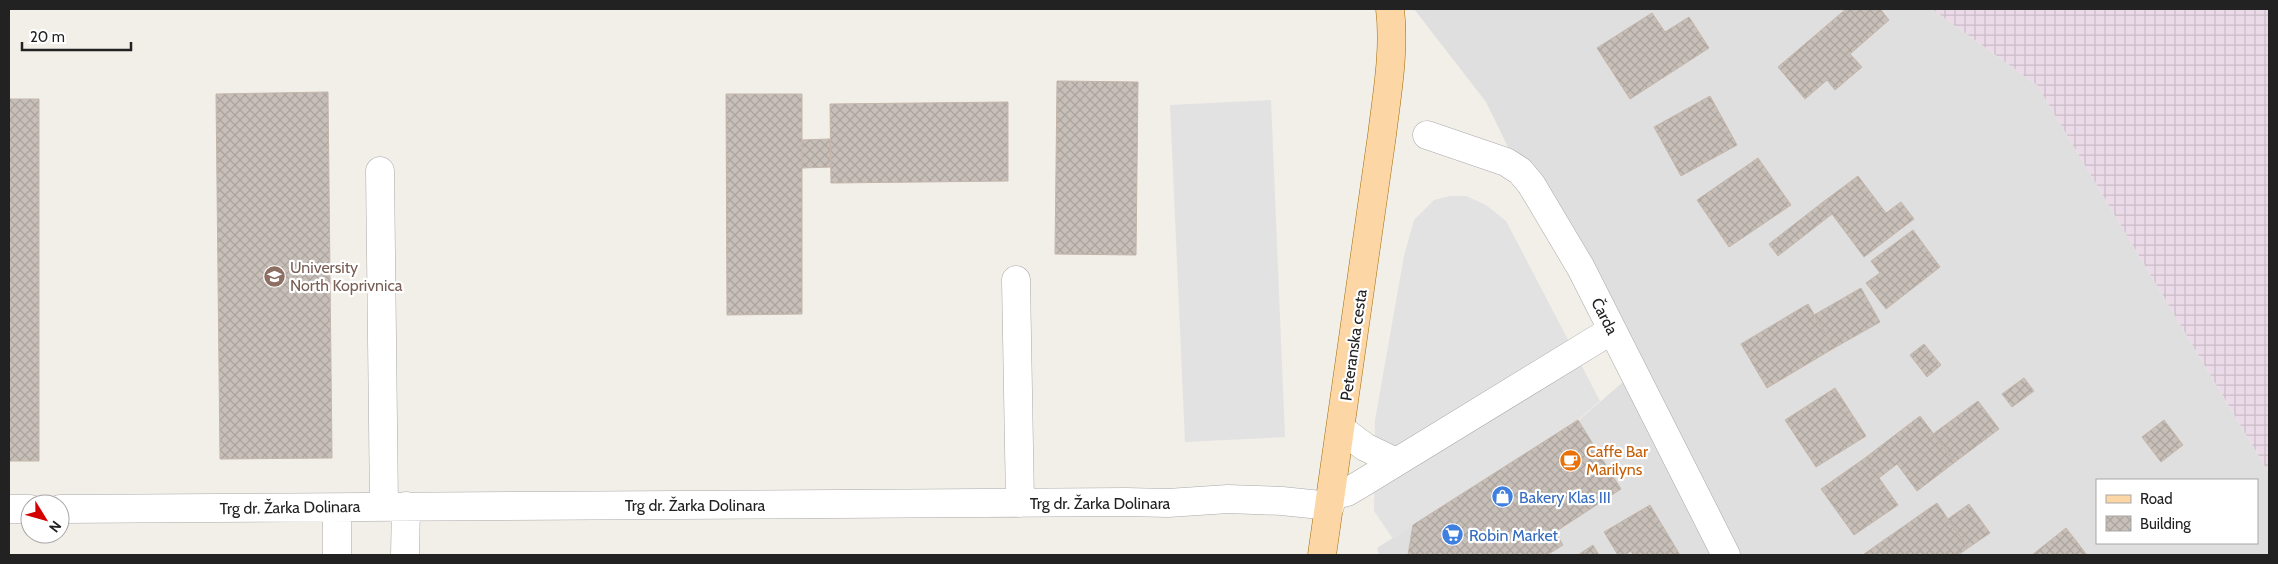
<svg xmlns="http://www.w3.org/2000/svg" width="2278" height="564" viewBox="0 0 2278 564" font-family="Cabin,sans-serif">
<defs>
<pattern id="industrial-grid" width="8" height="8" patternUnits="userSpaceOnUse" patternTransform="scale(1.25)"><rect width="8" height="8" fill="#ebdbe8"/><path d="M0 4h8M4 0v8" fill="none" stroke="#c9bcc7"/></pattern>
<pattern id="building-cross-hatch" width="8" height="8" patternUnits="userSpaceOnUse" patternTransform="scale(1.25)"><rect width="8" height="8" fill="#c7bfb8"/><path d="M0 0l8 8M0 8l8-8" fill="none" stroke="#aba49e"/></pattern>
</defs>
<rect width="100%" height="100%" fill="#f2efe9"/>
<path fill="#e0dfdf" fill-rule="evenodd" d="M1414,9H1932L2037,85L2269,473V555H1379L1377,548L1578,421L1623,382L1486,102ZM2097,480H2257V543H2097Z"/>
<path fill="url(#industrial-grid)" d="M1932,9H2269V473L2037,85Z"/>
<path fill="#e2e2e2" d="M1271,100L1285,437L1185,442L1170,105Z
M1450,196H1466L1486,205L1506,221L1600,401L1578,420L1393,539L1374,511L1375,420L1404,256L1414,220L1434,200Z"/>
<path fill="url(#building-cross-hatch)" stroke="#c4b6ab" d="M1846,9H1880L1889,20L1850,54L1862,67L1835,90L1827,80L1805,99L1778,67Z
M1652,13L1665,32L1689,17L1709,48L1630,99L1597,48Z
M1057,81L1138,82L1136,255L1055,254Z
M328,92L332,458L220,459L216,94Z
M726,94H802V314L727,315Z
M1710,96L1737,145L1681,176L1654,127Z
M9,99H39V461H9Z
M1008,102V181L831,183L830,104Z
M830,139L831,167L802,168V140Z
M1758,158L1791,205L1729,247L1697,200Z
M1858,176L1886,213L1901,202L1914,219L1864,257L1823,202Z
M1823,202L1832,214L1778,256L1769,244Z
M1913,230L1940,267L1886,309L1866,283L1880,273L1871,261Z
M1861,288L1880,322L1834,348L1814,315Z
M1808,304L1834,348L1767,388L1741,344Z
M1924,344L1941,365L1927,377L1910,355Z
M2024,378L2034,391L2012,407L2002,394Z
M1835,388L1866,436L1816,467L1785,420Z
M1978,401L1999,429L1955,462L1933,434Z
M1920,416L1955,462L1917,491L1897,464L1879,478L1865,458Z
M1578,420L1621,489L1555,532L1563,545L1547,555H1408L1413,525Z
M2164,420L2183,445L2161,462L2142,437Z
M1865,458L1898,505L1854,535L1821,489Z
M1937,503L1968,548L1958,555H1865L1864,554Z
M1969,504L1990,533L1968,548L1948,519Z
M1650,505L1680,555H1633L1631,551L1625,555H1618L1604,532Z
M2066,528L2087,555H2032Z
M1593,545L1599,555H1578Z"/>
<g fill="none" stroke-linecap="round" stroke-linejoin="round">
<defs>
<path id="minor" d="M1427,135L1506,162L1520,171L1531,184L1581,268L1726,555
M380,171L384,506
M1016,280L1020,503
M1341,429L1365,447L1396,462
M1331,496L1347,492L1359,485L1612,330
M337,508V555
M9,509H30
M60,509L1126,502L1168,503L1228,499L1282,501L1330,506
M405,555L406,506"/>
<path id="major" d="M1322,555L1382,135C1387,94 1395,50 1390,9"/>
</defs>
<use href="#minor" stroke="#a9a9a9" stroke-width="29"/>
<use href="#major" stroke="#a06b00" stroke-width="29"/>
<use href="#minor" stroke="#fff" stroke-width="28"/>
<use href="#major" stroke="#fcd6a4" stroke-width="28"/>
</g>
<defs>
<symbol id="university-disc" viewBox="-11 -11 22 22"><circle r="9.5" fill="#8d6e63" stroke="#fff"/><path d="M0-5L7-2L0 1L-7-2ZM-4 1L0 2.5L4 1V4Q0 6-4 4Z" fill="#fff"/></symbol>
<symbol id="cafe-disc" viewBox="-11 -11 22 22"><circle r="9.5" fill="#e8710a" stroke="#fff"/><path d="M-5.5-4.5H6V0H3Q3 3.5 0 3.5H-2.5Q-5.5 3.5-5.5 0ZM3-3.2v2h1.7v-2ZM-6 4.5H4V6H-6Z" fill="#fff"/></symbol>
<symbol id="shop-disc" viewBox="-11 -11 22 22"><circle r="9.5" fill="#3f7fe0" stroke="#fff"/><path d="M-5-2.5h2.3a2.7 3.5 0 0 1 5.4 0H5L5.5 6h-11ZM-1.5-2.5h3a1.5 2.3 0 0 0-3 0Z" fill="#fff"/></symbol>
<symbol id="supermarket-disc" viewBox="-11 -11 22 22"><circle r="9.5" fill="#3f7fe0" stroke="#fff"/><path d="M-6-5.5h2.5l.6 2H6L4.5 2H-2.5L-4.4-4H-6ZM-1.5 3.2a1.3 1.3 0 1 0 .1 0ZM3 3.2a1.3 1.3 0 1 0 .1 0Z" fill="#fff"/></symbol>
</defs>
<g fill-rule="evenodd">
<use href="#university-disc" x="262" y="264" width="25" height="25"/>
<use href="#cafe-disc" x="1558" y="448" width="25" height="25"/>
<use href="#shop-disc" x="1490" y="484" width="25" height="25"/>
<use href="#supermarket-disc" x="1440" y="522" width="25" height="25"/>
</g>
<g text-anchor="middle" stroke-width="4.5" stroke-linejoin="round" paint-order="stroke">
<g font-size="16" fill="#785e54" stroke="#fff" text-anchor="start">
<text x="290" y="273">University<tspan x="290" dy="18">North Koprivnica</tspan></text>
</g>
<g font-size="16" fill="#222" stroke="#fff">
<text transform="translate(1605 316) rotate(63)" y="6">Čarda</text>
<text transform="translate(1353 345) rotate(-82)" y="6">Peteranska cesta</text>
<text x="1100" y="509">Trg dr. Žarka Dolinara</text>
<text x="695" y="511">Trg dr. Žarka Dolinara</text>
<text transform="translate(290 507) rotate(-1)" y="6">Trg dr. Žarka Dolinara</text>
</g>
<g font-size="16" fill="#c56008" stroke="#fff" text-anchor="start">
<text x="1586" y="457">Caffe Bar<tspan x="1586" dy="18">Marilyns</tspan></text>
</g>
<g font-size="16" fill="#366cbe" stroke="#fff" text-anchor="start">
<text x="1519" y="503">Bakery Klas III</text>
<text x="1469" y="541">Robin Market</text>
</g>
</g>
<rect width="2278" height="564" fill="none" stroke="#222222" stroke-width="20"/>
<rect x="2096" y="479" width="162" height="65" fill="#ffffff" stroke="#a7a7a7"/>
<rect x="2106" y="495" width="25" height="8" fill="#fcd6a4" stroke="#a7a7a7"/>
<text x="2140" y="504" font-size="15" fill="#222222">Road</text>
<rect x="2106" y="516" width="25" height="15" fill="url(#building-cross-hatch)" stroke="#a7a7a7"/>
<text x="2140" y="529" font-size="15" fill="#222222">Building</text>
<g transform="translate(45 519) rotate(127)"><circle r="24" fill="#ffffff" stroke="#a7a7a7"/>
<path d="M0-4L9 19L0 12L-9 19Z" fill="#d40000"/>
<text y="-8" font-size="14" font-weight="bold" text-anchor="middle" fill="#222222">N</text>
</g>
<path d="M22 42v8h109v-8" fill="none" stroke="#222222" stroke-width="2.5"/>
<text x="30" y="42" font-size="15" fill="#222222" stroke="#ffffff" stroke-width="4" paint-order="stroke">20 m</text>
</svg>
